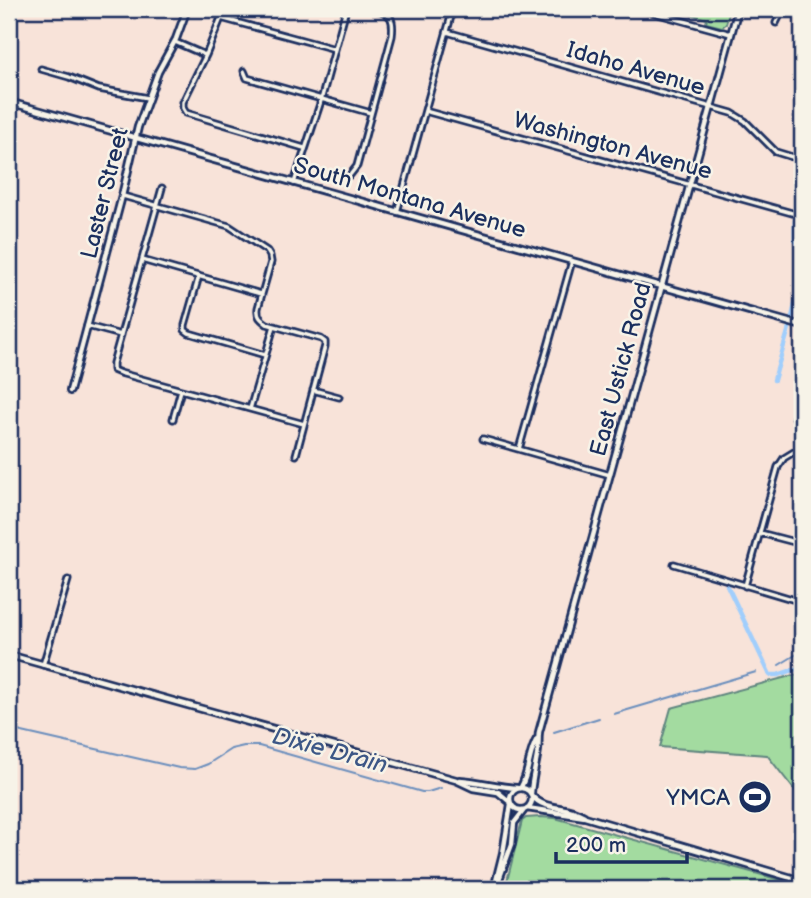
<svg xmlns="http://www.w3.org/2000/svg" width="811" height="898" viewBox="0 0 811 898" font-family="'Balsamiq Sans',sans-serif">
<rect width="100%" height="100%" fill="#f8e3d9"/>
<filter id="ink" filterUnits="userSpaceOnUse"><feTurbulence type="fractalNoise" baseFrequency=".0143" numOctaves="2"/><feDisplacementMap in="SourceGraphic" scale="14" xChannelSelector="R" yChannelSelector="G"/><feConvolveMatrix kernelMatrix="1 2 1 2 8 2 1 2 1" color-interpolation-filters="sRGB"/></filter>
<g filter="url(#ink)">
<path fill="#a3dba0" stroke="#5f857f" stroke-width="2" d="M671,9H730L726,24L722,27L706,23L707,19Z
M802,673V766L796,792L767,755L660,747L671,708Z
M540,817L555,818L802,886V889H505L522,821L526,818Z"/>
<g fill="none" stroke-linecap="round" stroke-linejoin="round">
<path stroke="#6b8ebd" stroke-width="2" d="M779,665L802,651
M614,714L756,672
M9,729L179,768L195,769L208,764L231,749L244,746H259L422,792H428L441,788
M554,732L599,718"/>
<path stroke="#a1cefc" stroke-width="4.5" d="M802,210V209
M795,221V240L802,256
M792,317L802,276
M774,380L789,328
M727,585L770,675H778L802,667"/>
<defs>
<path id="minor" d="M640,9L731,34
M776,23L783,9
M447,32L732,113L745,121L776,152L802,160
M175,42L205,55
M41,69L69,77L99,89L148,98
M244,71L247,78L371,113
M425,111L792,213
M304,148L186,113L183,108V102L206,55L221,18L335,49
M350,175L357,166L392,36C394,20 392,13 375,9
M294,183L320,104L346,9
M162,188L113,363V370L120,373L304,424
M123,196L229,226L267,251L270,256L271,262L258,308C257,316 260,319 267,324L321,339L325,342V346L296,455
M397,212L453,9
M142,260L261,294
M199,276L185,325V330L189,333L265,355
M87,326L121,335
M313,390L339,397
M250,409L274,326
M795,417L802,431
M173,419L181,390
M483,439L610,475
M519,449L572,261
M760,533L802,544
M674,564L802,602
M745,586L778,467L784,458L802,447
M43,665L68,580"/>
<path id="tertiary" d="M9,102L802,326
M70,391L122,196L138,127L158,72L176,39L187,9"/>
<path id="secondary" d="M9,655L388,761L456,780L473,788L498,792L510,802
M460,780C479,781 497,787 517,788
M521,787C530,771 528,754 537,739
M510 799a11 11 0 1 1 22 0a11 11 0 1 1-22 0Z
M531,793C532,778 536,765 538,750C539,744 538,739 539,732L738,9
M532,796C546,812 565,804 584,816
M527,808L585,817L802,881
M498,882L512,844L514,823L524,810
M494,889L503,853L511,804"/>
</defs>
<use href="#minor" stroke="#1b2f5e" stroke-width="9"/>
<use href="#tertiary" stroke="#1b2f5e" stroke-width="10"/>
<use href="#secondary" stroke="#1b2f5e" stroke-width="10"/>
<use href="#minor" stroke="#f7f3e8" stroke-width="3.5"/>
<use href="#tertiary" stroke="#f7f3e8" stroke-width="4.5"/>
<use href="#secondary" stroke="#f7f3e8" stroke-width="4.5"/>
</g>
</g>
<defs>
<symbol id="stadium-disc" viewBox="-11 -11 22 22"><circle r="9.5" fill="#1b2f5e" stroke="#f7f3e8"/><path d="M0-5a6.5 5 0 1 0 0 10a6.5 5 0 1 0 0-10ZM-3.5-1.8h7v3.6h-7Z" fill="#fff"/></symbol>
</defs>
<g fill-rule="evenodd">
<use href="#stadium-disc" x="736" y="778" width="38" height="38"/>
</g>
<g text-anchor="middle" stroke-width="5" stroke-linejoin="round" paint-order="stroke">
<g font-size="23" fill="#1b2f5e" stroke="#f7f3e8">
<text transform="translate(636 68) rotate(16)" y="8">Idaho Avenue</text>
<text transform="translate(613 145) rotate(15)" y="8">Washington Avenue</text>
<text transform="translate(104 193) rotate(-76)" y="8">Laster Street</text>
<text transform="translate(410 197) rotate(16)" y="8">South Montana Avenue</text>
<text transform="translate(620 369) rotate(-75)" y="8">East Ustick Road</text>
</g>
<g font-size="23" fill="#1b2f5e" stroke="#f7f3e8" text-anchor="end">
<text x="730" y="805">YMCA</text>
</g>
<g font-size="24" font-style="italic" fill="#3c5786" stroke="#f7f3e8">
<text transform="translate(330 750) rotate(15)" y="8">Dixie Drain</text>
</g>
</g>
<rect width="811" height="898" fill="none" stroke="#f7f3e8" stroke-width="35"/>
<rect x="18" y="18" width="776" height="863" fill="none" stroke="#1b2f5e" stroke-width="2.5" filter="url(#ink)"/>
<path d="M556 852v10h131v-10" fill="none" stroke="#1b2f5e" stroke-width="3.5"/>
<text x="566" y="852" font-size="21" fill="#1b2f5e" stroke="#f7f3e8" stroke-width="5" paint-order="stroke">200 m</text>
</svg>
